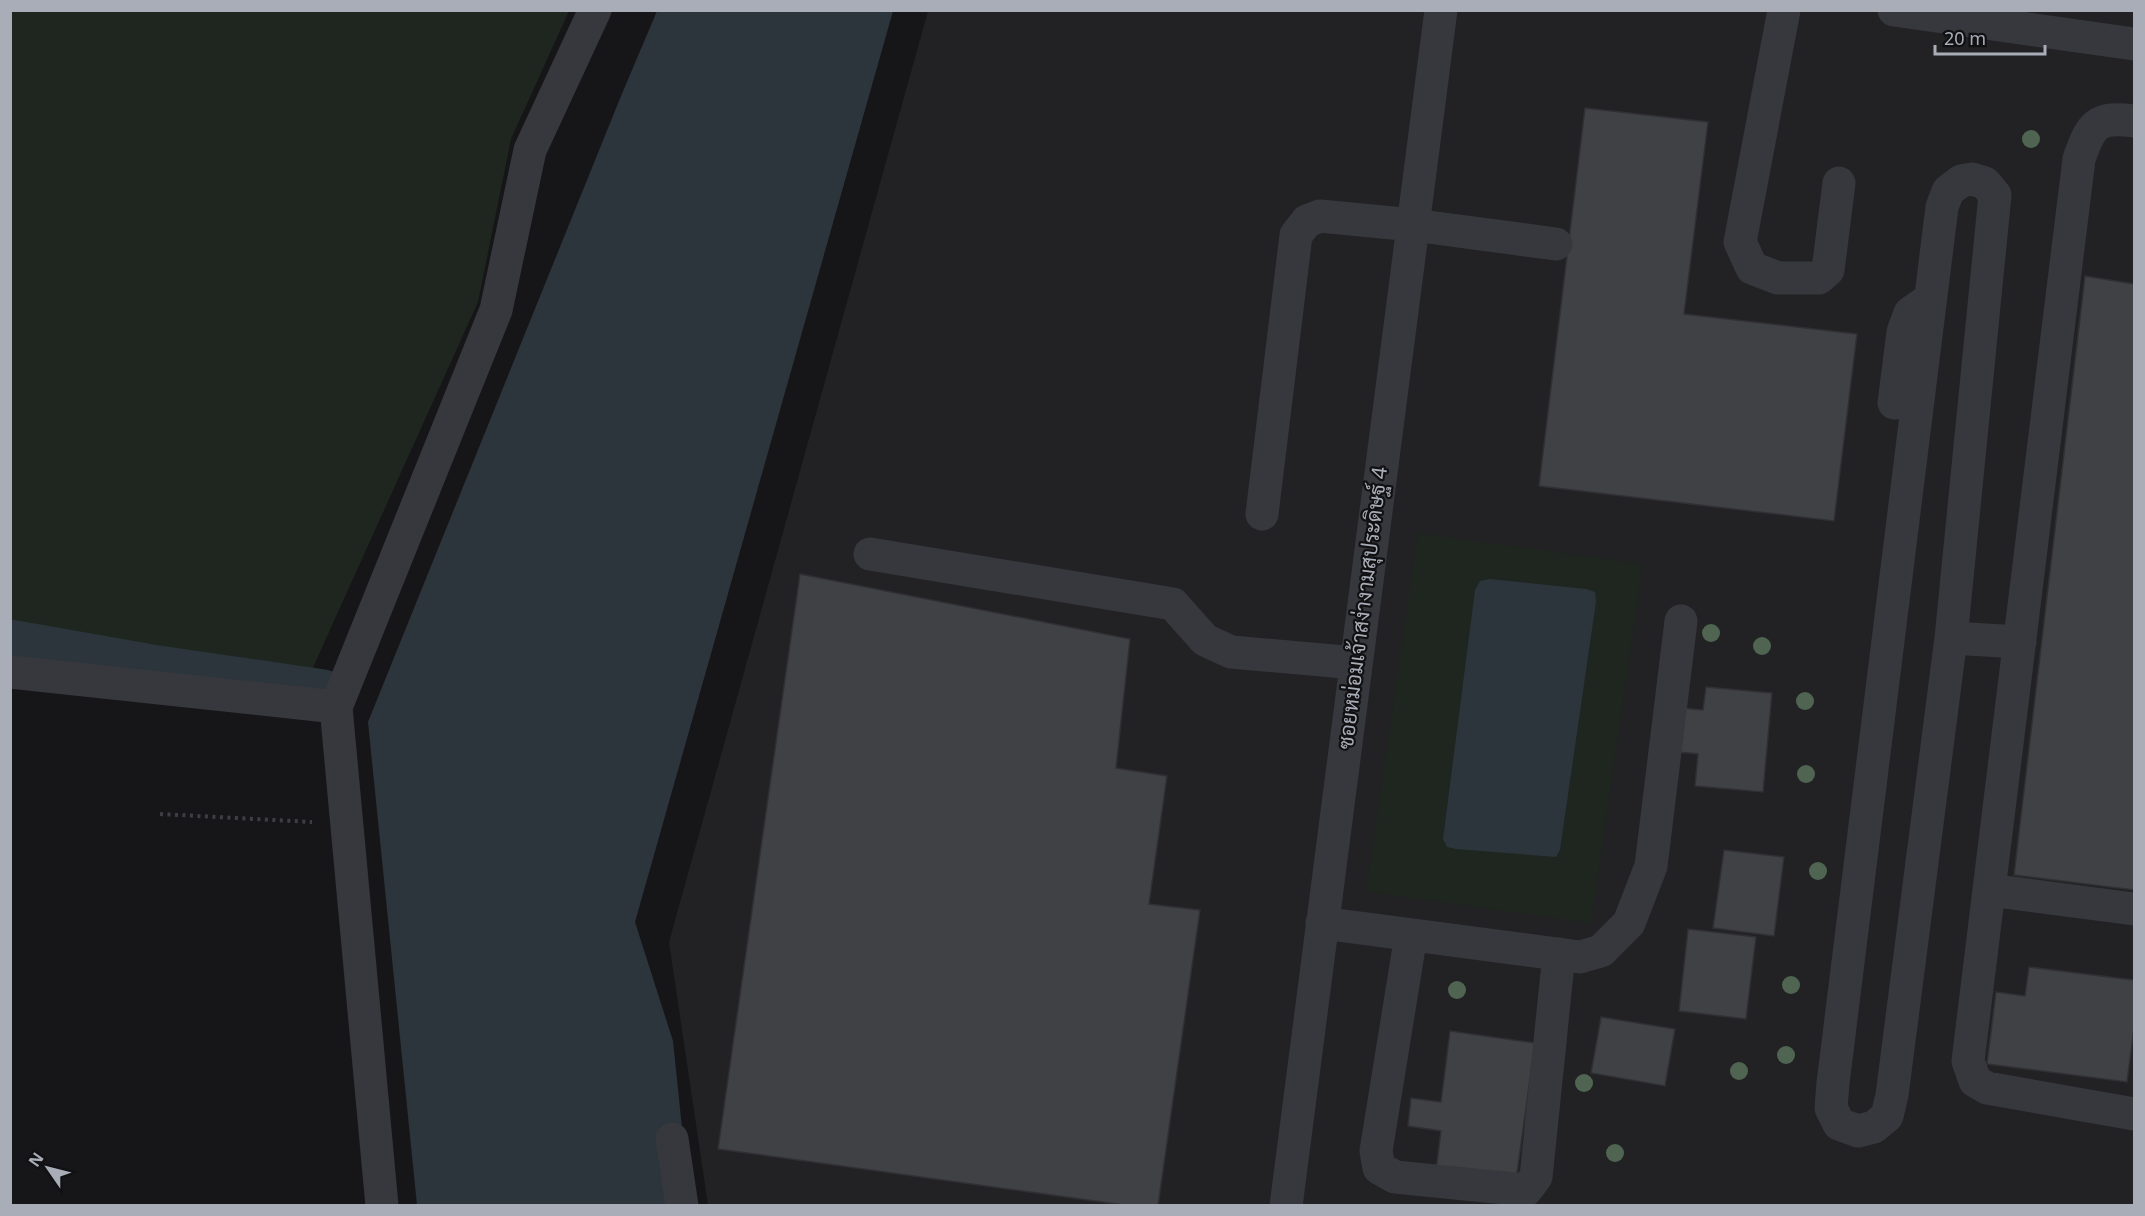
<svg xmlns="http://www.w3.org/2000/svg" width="2145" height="1216" viewBox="0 0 2145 1216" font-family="'Noto Sans',Sarabun,sans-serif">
<rect width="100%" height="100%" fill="#161618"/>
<path fill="#222225" d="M928,11H2134V1205H708L669,942Z"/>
<path fill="#1e261f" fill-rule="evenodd" d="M10,11H569L511,139L478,302L301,694L11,649Z
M1418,533L1643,564L1591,923L1366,892ZM1490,579L1586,589L1596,602L1560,850L1556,857H1545L1443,839L1475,590L1480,581Z"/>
<path fill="#2c353c" d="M657,11H893L635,922L673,1041L690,1205H417L368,722L621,96Z
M1490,579L1586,589L1595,592L1596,602L1560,850L1556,857L1456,849L1447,847L1443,839L1475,590L1480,581Z"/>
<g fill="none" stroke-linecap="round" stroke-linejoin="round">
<path stroke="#2c353c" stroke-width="39" d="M10,639L152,664L324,689"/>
</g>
<path fill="#404145" stroke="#303034" stroke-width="1.5" d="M1585,108L1708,122L1684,314L1857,334L1834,521L1539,486Z
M2085,276L2134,284V890L2014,875Z
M800,574L1130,639L1116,768L1167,776L1149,904L1200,910L1158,1206H1131L718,1149Z
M1706,687L1772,693L1763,792L1695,786L1698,754L1668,751L1672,707L1703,710Z
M1724,850L1784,857L1774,936L1713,928Z
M1688,929L1756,937L1746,1019L1679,1011Z
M2029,967L2134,980V1027L2127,1082L1987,1064L1996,992L2025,996Z
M1601,1017L1675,1029L1665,1086L1591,1073Z
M1450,1031L1535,1043L1516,1180L1436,1170L1441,1131L1408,1126L1411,1098L1441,1102Z"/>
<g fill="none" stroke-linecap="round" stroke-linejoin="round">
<path stroke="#3d3f44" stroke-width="4" stroke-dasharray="3 4.5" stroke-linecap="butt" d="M160,814L312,822"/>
<path stroke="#37383d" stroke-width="33" d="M1784,10L1740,242L1752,268L1778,278H1819L1828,270L1839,183
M1894,10L2134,44
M2134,121C2097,116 2091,124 2079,159L1989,890L2134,909
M1894,403L1903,332L1910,313L1930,299
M1262,514L1296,235L1307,221L1320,216L1413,225L1556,244
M870,554L1173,604L1205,640L1231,652L1356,663
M1951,638L1995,195L1985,183L1972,179L1961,181L1948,191L1942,207L1833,1083L1831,1108L1839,1124L1858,1131L1874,1127L1887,1116L1892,1095L1951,638L2020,642
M10,672L336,707
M1989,890L1968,1061L1975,1081L1987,1088L2134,1114
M1322,923L1580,957L1601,951L1629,923L1651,866L1681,621
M1411,935L1376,1151L1379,1168L1395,1177L1526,1190L1536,1177L1559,954
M672,1139L682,1206
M382,1206L336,707L496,310L530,150L595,10
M1286,1206L1441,10"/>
</g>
<g fill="#506452">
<circle cx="2031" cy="139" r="9"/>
<circle cx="1711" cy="633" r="9"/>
<circle cx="1762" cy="646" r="9"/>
<circle cx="1805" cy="701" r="9"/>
<circle cx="1806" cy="774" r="9"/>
<circle cx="1818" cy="871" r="9"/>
<circle cx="1791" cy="985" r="9"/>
<circle cx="1457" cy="990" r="9"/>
<circle cx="1786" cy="1055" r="9"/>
<circle cx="1739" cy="1071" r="9"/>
<circle cx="1584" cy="1083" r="9"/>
<circle cx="1615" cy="1153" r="9"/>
</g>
<g text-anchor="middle" stroke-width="4.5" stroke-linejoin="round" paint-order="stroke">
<g font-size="21" fill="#a8adb8" stroke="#111113">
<text transform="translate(1363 608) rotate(-83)" y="7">ซอยหม่อมเจ้าสง่างามสุประดิษฐ์ 4</text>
</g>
</g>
<rect width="2145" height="1216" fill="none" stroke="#a8adb8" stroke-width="24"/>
<g transform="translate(48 1168) rotate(305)" stroke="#111113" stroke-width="4.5" paint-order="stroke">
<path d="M0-4.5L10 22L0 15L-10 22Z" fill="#a8adb8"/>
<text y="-9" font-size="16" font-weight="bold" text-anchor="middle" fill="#a8adb8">N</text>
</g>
<path d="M1935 45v9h110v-9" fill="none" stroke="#a8adb8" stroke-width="3"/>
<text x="1944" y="45" font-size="18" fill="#a8adb8" stroke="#111113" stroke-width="4.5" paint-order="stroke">20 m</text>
</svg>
